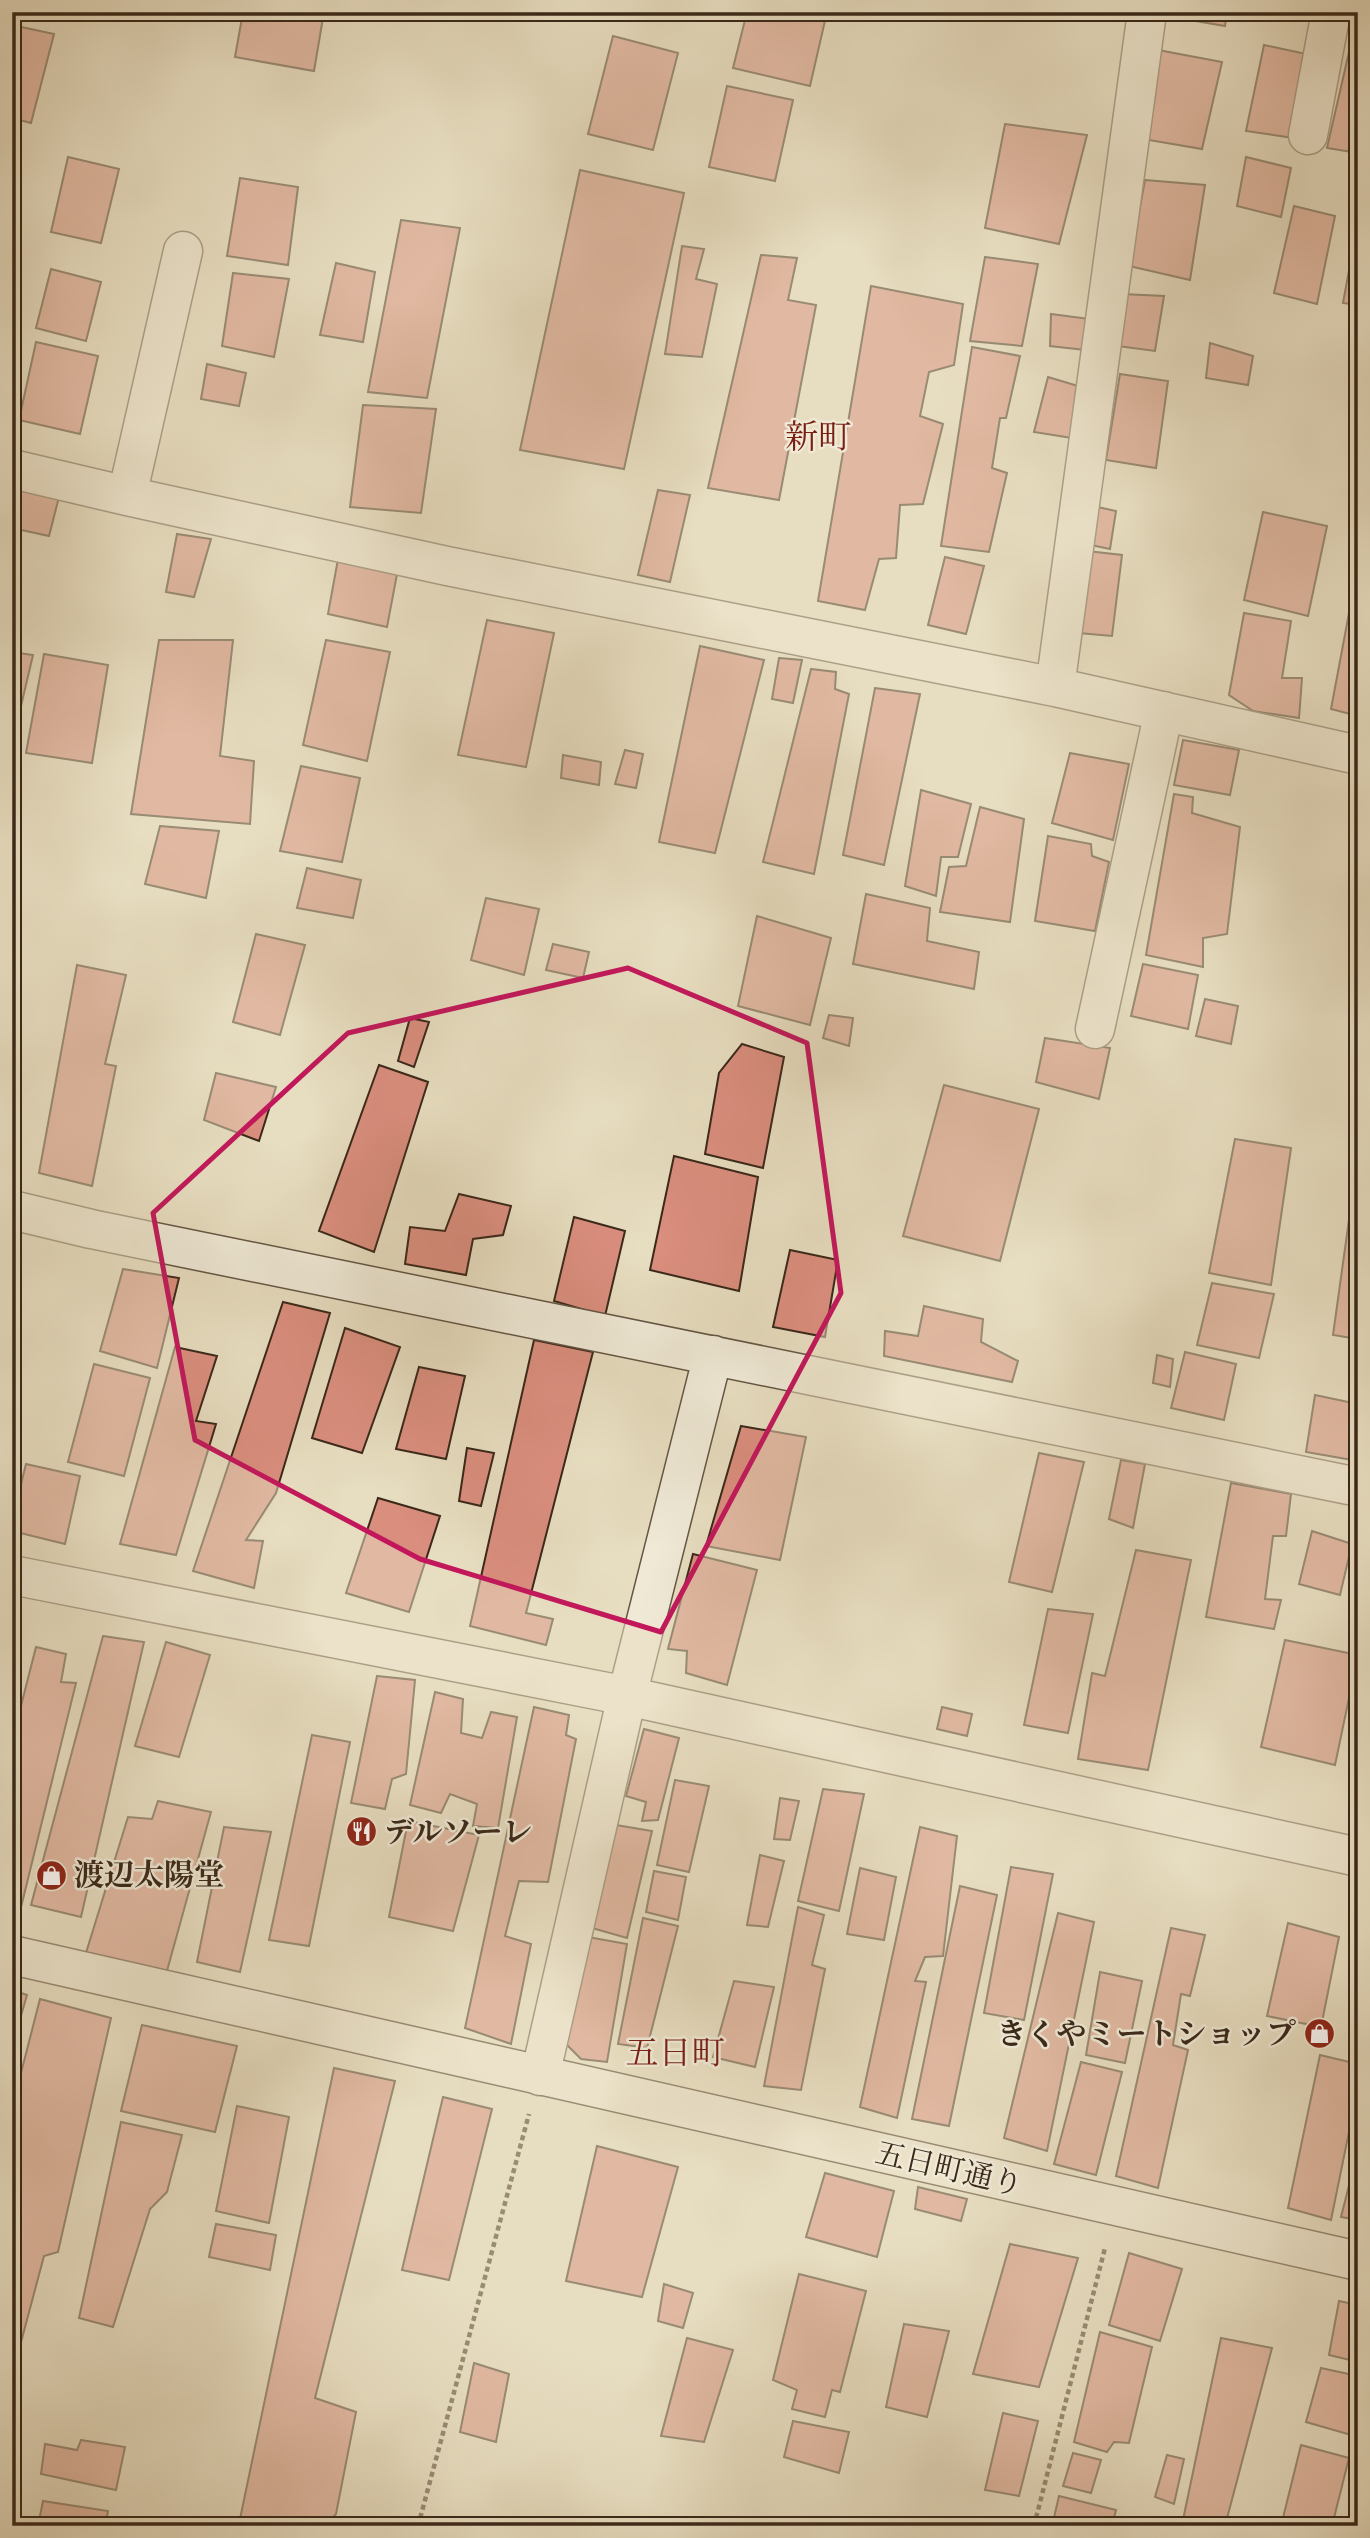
<svg xmlns="http://www.w3.org/2000/svg" width="1370" height="2538" viewBox="0 0 1370 2538" font-family="'Sorts Mill Goudy','Noto Serif JP',serif">
<rect width="100%" height="100%" fill="#e7ddc0"/>
<filter id="stains"><feTurbulence type="fractalNoise" baseFrequency=".00286" numOctaves="4"/><feColorMatrix values="0 0 0 0 .2 0 0 0 0 .09 0 0 0 0 .02 0 0 0 .5 -.17"/></filter>
<radialGradient id="worn" r=".72"><stop offset=".6" stop-color="#630" stop-opacity="0"/><stop offset="1" stop-color="#630" stop-opacity=".3"/></radialGradient>
<path fill="#da8e7e" stroke="#3a2819" stroke-width="2" d="M243,12H324L314,71L235,57Z
M747,12H827L810,86L733,68Z
M1160,12H1227L1225,26L1160,15Z
M12,25L54,34L31,123L12,118Z
M613,36L678,53L653,150L588,134Z
M1264,45L1311,55L1294,138L1246,131Z
M1158,50L1222,62L1202,149L1143,139Z
M1349,52L1358,53V153L1327,148Z
M727,86L793,100L775,181L709,167Z
M1005,124L1087,135L1059,244L985,228Z
M68,157L119,169L101,243L51,232Z
M1246,157L1291,168L1281,217L1237,206Z
M580,170L684,193L624,469L520,450Z
M240,178L298,187L288,265L227,256Z
M1145,180L1205,185L1190,280L1129,266Z
M1294,206L1335,216L1317,304L1274,293Z
M401,220L460,228L427,398L368,392Z
M1358,221V305L1343,303Z
M682,246L704,249L696,279L717,284L702,357L665,354Z
M761,255L797,258L788,300L816,305L779,500L708,488Z
M985,257L1038,264L1022,346L970,341Z
M336,263L375,272L363,342L320,335Z
M51,269L101,282L86,341L36,328Z
M233,273L289,279L274,357L222,346Z
M871,286L963,304L954,365L929,372L920,416L943,424L923,504L900,505L896,558L879,559L865,610L818,601Z
M1122,294L1164,296L1155,351L1117,346Z
M1051,314L1090,319L1085,350L1050,346Z
M36,342L98,356L80,434L19,420Z
M1210,343L1253,356L1248,385L1206,378Z
M972,347L1020,356L1006,418H1000L992,468L1007,473L989,552L941,546Z
M207,364L246,373L239,406L201,399Z
M1120,374L1168,381L1156,468L1106,460Z
M1048,377L1078,386L1072,438L1034,432Z
M363,405L436,409L421,513L350,507Z
M15,487L59,497L49,536L12,528V497Z
M658,490L690,495L670,582L638,575Z
M1093,506L1116,511L1110,549L1086,544Z
M1263,512L1327,526L1308,616L1244,600Z
M177,534L211,539L194,597L166,592Z
M1087,551L1122,555L1112,636L1079,633Z
M945,557L984,566L966,634L928,625Z
M338,559L397,574L387,627L328,614Z
M1352,597L1358,599V716L1331,709Z
M1244,613L1291,621L1282,678H1302L1299,718L1253,711L1229,695Z
M487,620L554,633L526,767L458,755Z
M159,640H233L220,756L254,761L250,824L131,814Z
M326,640L390,652L367,761L303,745Z
M700,646L764,660L715,853L659,842Z
M12,652L33,655L21,706L12,705Z
M44,654L108,665L92,763L26,753Z
M779,658L802,660L793,703L772,699Z
M811,669L836,672L835,689L849,694L814,874L763,862Z
M875,688L920,694L884,865L843,855Z
M1183,740L1239,750L1230,795L1174,785Z
M625,750L643,754L636,788L615,784Z
M1070,753L1129,764L1113,840L1052,823Z
M563,755L601,762L599,785L561,778Z
M301,766L360,778L342,862L280,851Z
M921,790L971,804L958,857H941L936,896L905,886Z
M1174,794L1193,797L1192,813L1240,827L1227,934L1203,938V967L1146,955Z
M980,807L1024,819L1010,922L940,912L949,867L966,866Z
M160,826L219,831L206,898L145,884Z
M1048,836L1091,844L1092,856L1109,862L1095,931L1035,921Z
M307,868L361,880L353,918L297,908Z
M866,894L930,908L927,941L979,952L974,989L853,964Z
M486,898L539,909L524,975L471,960Z
M757,916L831,938L810,1025L738,1006Z
M256,934L305,945L280,1035L233,1022Z
M553,944L589,952L583,978L546,970Z
M1143,964L1198,975L1188,1029L1131,1016Z
M77,965L126,975L105,1064L116,1066L92,1186L39,1173Z
M1205,999L1238,1006L1231,1044L1196,1036Z
M829,1015L853,1018L849,1046L823,1038Z
M410,1018L429,1022L414,1067L398,1061Z
M1045,1038L1110,1048L1099,1099L1036,1082Z
M742,1044L784,1057L763,1168L705,1154L719,1073Z
M379,1065L428,1082L374,1252L319,1231Z
M216,1073L276,1087L259,1141L204,1120Z
M944,1085L1039,1109L1000,1261L903,1236Z
M1235,1139L1291,1148L1271,1285L1209,1273Z
M674,1156L758,1177L739,1291L650,1270Z
M459,1194L511,1206L503,1235L473,1239L466,1275L405,1264L410,1227L445,1231Z
M1352,1198L1358,1199V1339L1333,1335Z
M574,1217L625,1231L605,1316L554,1301Z
M790,1250L838,1260L825,1337L773,1327Z
M123,1269L179,1278L157,1368L100,1351Z
M1212,1283L1274,1294L1259,1358L1197,1345Z
M283,1302L330,1313L276,1493L246,1540L263,1541L254,1588L193,1571Z
M924,1306L983,1319L981,1342L1018,1361L1012,1382L884,1356L885,1331L918,1336Z
M345,1328L400,1347L362,1453L312,1438Z
M534,1340L593,1352L526,1613L553,1619L546,1645L470,1626Z
M175,1347L217,1356L196,1421L216,1424L176,1555L120,1544Z
M1185,1352L1236,1364L1224,1420L1171,1408Z
M1157,1355L1173,1359L1170,1387L1153,1383Z
M94,1364L150,1378L124,1476L68,1462Z
M419,1367L465,1376L446,1459L396,1449Z
M1315,1395L1358,1404V1461L1306,1452Z
M741,1426L806,1437L780,1560L706,1546Z
M467,1448L494,1453L481,1506L459,1501Z
M1039,1453L1084,1462L1052,1592L1009,1582Z
M1121,1460L1145,1464L1133,1528L1109,1519Z
M26,1464L80,1476L65,1544L12,1531V1521Z
M1231,1483L1291,1494L1286,1536H1273L1265,1599L1281,1600L1274,1629L1206,1617Z
M378,1498L440,1516L409,1612L346,1593Z
M1312,1531L1352,1544L1340,1595L1299,1584Z
M1136,1550L1191,1560L1148,1770L1078,1759L1092,1673L1105,1676Z
M693,1554L757,1570L727,1685L686,1673L687,1651L668,1649Z
M1048,1609L1093,1614L1068,1733L1024,1725Z
M103,1636L144,1642L81,1917L31,1905Z
M1285,1640L1358,1655L1335,1765L1261,1747Z
M166,1642L210,1655L179,1757L135,1746Z
M36,1647L66,1654L61,1682L76,1683L13,1940L12,1741Z
M377,1676L415,1680L406,1774L392,1779L385,1809L351,1803Z
M435,1692L463,1699L461,1733L482,1738L491,1712L517,1717L498,1828L473,1826L477,1804L450,1794L441,1813L410,1805Z
M534,1707L569,1715L566,1735L576,1739L548,1882L519,1881L505,1936L531,1944L511,2044L465,2028Z
M942,1707L972,1714L967,1736L937,1729Z
M644,1729L679,1738L658,1820L642,1821L646,1802L626,1796Z
M312,1735L350,1742L309,1946L269,1940Z
M675,1780L709,1786L689,1872L657,1865Z
M823,1789L864,1794L839,1911L798,1901Z
M780,1798L799,1801L790,1840L774,1839Z
M158,1801L211,1812L165,1978L85,1956L128,1817L152,1819Z
M408,1821L479,1835L453,1931L389,1917Z
M616,1825L652,1831L627,1938L592,1928Z
M224,1827L271,1832L240,1972L197,1962Z
M920,1827L957,1836L943,1956L925,1957L915,1981L926,1982L897,2118L860,2107Z
M760,1855L784,1861L768,1927L747,1925Z
M1011,1867L1053,1874L1024,2020L984,2013Z
M860,1868L896,1877L884,1940L847,1934Z
M654,1871L686,1877L678,1920L646,1912Z
M960,1886L997,1895L949,2126L912,2119Z
M798,1907L824,1915L812,1965L825,1969L801,2090L764,2086Z
M1058,1913L1094,1922L1047,2151L1004,2138Z
M643,1918L678,1926L647,2048L618,2044Z
M1288,1923L1339,1937L1321,2027L1267,2016Z
M1171,1928L1205,1935L1190,1996L1181,1994L1173,2045L1188,2050L1158,2188L1116,2176Z
M588,1937L627,1944L607,2062L581,2059L566,2044Z
M1100,1972L1142,1981L1125,2063L1086,2055Z
M734,1981L774,1987L755,2067L713,2057Z
M12,1990L27,1995L12,2047Z
M40,1999L111,2018L58,2252L44,2256L12,2376V2108Z
M142,2025L237,2046L215,2132L121,2111Z
M1320,2055L1358,2064V2088L1331,2220L1288,2208Z
M1081,2062L1122,2072L1096,2175L1054,2164Z
M334,2068L395,2081L315,2398L356,2412L336,2514L325,2526H269L240,2519Z
M443,2097L492,2109L449,2280L402,2270Z
M237,2106L289,2117L269,2223L216,2211Z
M121,2122L182,2135L167,2192L150,2209L113,2327L79,2318Z
M597,2146L678,2167L642,2297L566,2281Z
M1358,2150V2220L1341,2217Z
M825,2173L894,2191L877,2257L806,2237Z
M918,2187L967,2199L961,2221L915,2209Z
M216,2224L276,2235L270,2270L209,2257Z
M1010,2244L1078,2258L1039,2387L973,2374Z
M1129,2253L1182,2269L1160,2341L1109,2325Z
M799,2274L866,2291L840,2392L832,2390L825,2417L792,2409L797,2390L773,2380Z
M664,2284L693,2293L683,2328L658,2321Z
M1339,2301L1358,2305V2362L1329,2355Z
M904,2324L949,2331L927,2417L886,2407Z
M1100,2332L1152,2347L1129,2443L1114,2442L1107,2452L1074,2442Z
M687,2338L733,2350L704,2442L661,2436Z
M1221,2338L1272,2348L1225,2526H1213L1183,2520Z
M474,2363L509,2374L496,2442L460,2432Z
M1321,2368L1358,2376V2437L1306,2422Z
M1003,2413L1038,2421L1019,2496L985,2490Z
M12,2418L17,2420L12,2440Z
M793,2421L849,2432L839,2473L784,2457Z
M81,2440L125,2447L116,2490L41,2474L45,2444L77,2450Z
M1301,2445L1349,2458L1332,2526H1281Z
M1073,2453L1101,2460L1091,2493L1063,2486Z
M1167,2455L1184,2459L1174,2504L1155,2497Z
M1059,2496L1116,2510L1112,2526H1052Z
M43,2501L108,2511L105,2526H38Z"/>
<g fill="none" stroke-linecap="round" stroke-linejoin="round">
<defs>
<path id="street" d="M1308,135L1331,12
M12,469L127,496L447,566L1055,687L1358,755
M127,496L183,251
M1055,687L1147,12
M1095,1029L1164,711
M12,1210L91,1229L1358,1487
M12,1575L627,1696L1358,1857
M540,2076L627,1696L713,1355"/>
<path id="secondary" d="M12,1955L1358,2261"/>
</defs>
<use href="#street" stroke="#655543" stroke-width="41"/>
<use href="#secondary" stroke="#3a2819" stroke-width="41"/>
<path stroke="#3a2819" stroke-width="4.5" stroke-dasharray="5 3.5" stroke-linecap="butt" d="M418,2526L529,2114
M1034,2526L1105,2248"/>
<use href="#street" stroke="#efe9d6" stroke-width="38"/>
<use href="#secondary" stroke="#efe9d6" stroke-width="38"/>
</g>
<path d="M0 0H1370V2538H0ZM628,968L807,1043L841,1293L661,1632L420,1559L195,1440L153,1213L348,1033Z" fill="#e7ddc0" fill-opacity=".55" fill-rule="evenodd"/>
<path fill="none" stroke="#c2185b" stroke-width="5" stroke-linejoin="round" d="M628,968L807,1043L841,1293L661,1632L420,1559L195,1440L153,1213L348,1033Z"/>
<defs>
<symbol id="restaurant-disc" viewBox="-11 -11 22 22"><circle r="9.5" fill="#8f2418" stroke="#efe9d6"/><path d="M-5-6h1v4h1v-4h1v4h1v-4h1v5L-1.5 .5V6h-2V.5L-5-1ZM5-6V6H3V1.5H1.5Q1.5-4 5-6Z" fill="#fff"/></symbol>
<symbol id="shop-disc" viewBox="-11 -11 22 22"><circle r="9.5" fill="#8f2418" stroke="#efe9d6"/><path d="M-5-2.5h2.3a2.7 3.5 0 0 1 5.4 0H5L5.5 6h-11ZM-1.5-2.5h3a1.5 2.3 0 0 0-3 0Z" fill="#fff"/></symbol>
</defs>
<g fill-rule="evenodd">
<use href="#restaurant-disc" x="344" y="1814" width="35" height="35"/>
<use href="#shop-disc" x="34" y="1858" width="35" height="35"/>
<use href="#shop-disc" x="1302" y="2016" width="35" height="35"/>
</g>
<g text-anchor="middle" stroke-width="5" stroke-linejoin="round" paint-order="stroke">
<g font-size="30" font-weight="bold" fill="#3a2819" stroke="#efe9d6" text-anchor="start">
<text x="384" y="1842">デルソーレ</text>
<text x="74" y="1885">渡辺太陽堂</text>
<text x="1296" y="2044" text-anchor="end">きくやミートショップ</text>
</g>
<g font-size="30" fill="#3a2819" stroke="#efe9d6">
<text transform="translate(949 2169) rotate(13)" y="10">五日町通り</text>
</g>
<g font-size="33" fill="#7a1f14" stroke="#efe9d6">
<text x="818" y="448">新町</text>
<text x="675" y="2064">五日町</text>
</g>
</g>
<rect width="1370" height="2538" fill="none" stroke="#e7ddc0" stroke-width="42"/>
<rect x="14" y="14" width="1342" height="2510" fill="none" stroke="#3a2819" stroke-width="3.5"/>
<rect x="21" y="21" width="1328" height="2496" fill="none" stroke="#3a2819" stroke-width="2"/>
<rect width="100%" height="100%" filter="url(#stains)"/>
<rect width="100%" height="100%" fill="url(#worn)"/>
</svg>
